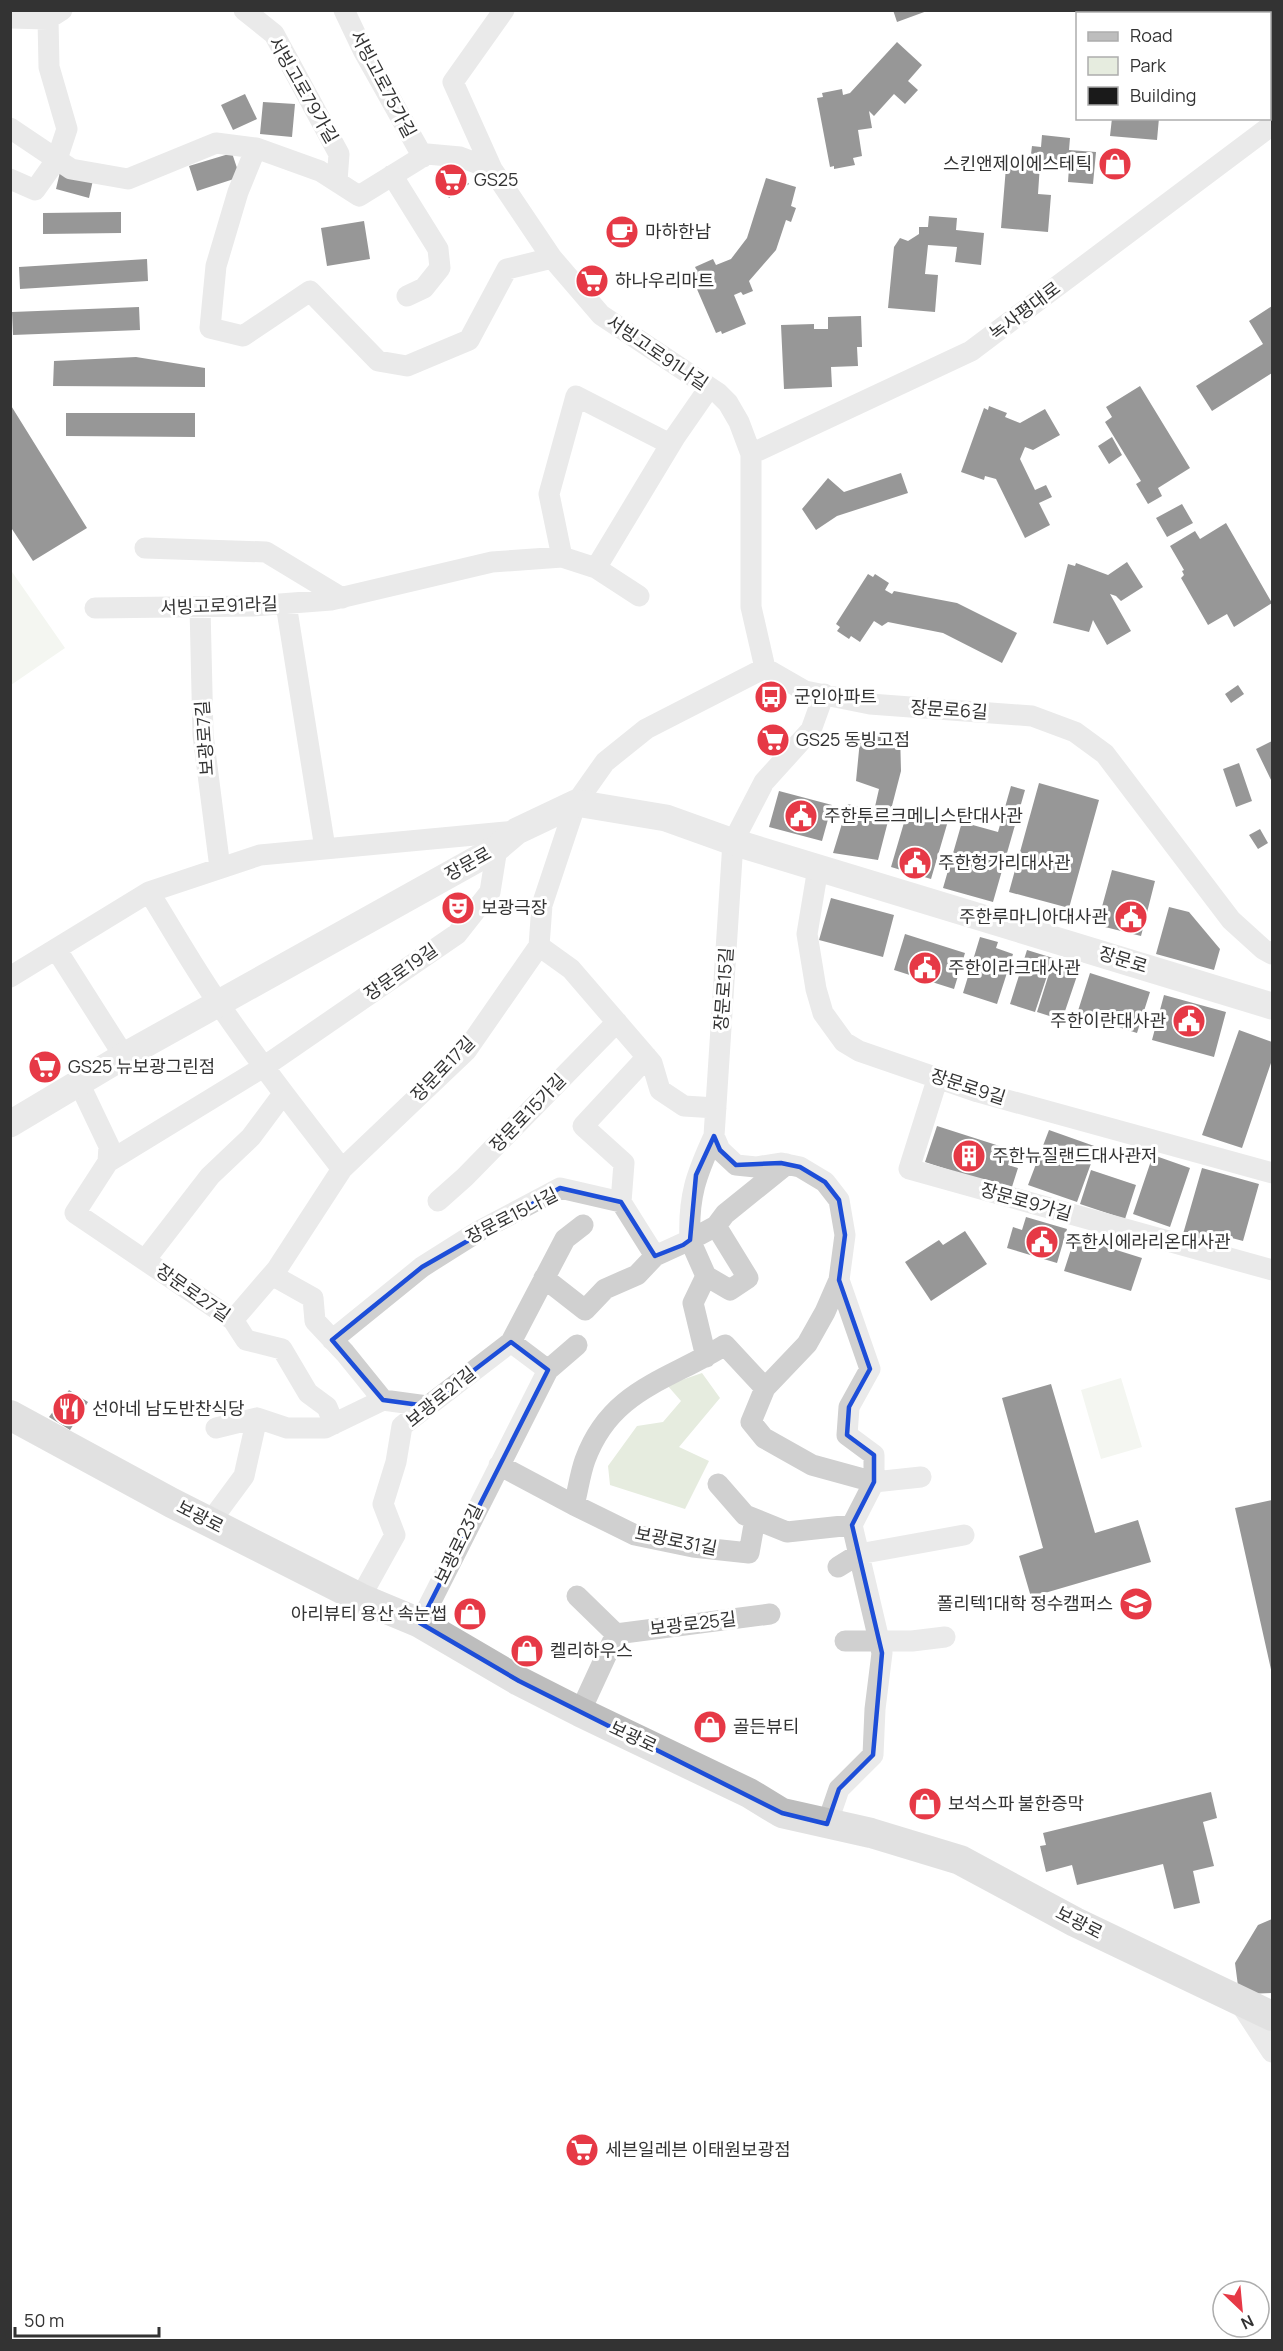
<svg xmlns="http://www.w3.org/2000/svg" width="1283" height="2351" viewBox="0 0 1283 2351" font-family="Manrope,'Noto Sans KR',sans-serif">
<rect width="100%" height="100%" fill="#fff"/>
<path fill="#e6ecdf" d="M10,569L65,648L11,685H10Z
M702,1373L720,1398L679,1447L709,1461L685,1509L610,1485L608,1466L637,1426L663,1422L681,1401L667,1385Z
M1121,1378L1142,1447L1101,1459L1081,1390Z"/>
<path fill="#1a1a1a" d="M893,10H927V11L897,22Z
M1248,10H1272V32H1270V14H1248Z
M897,42L922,65L908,81L918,90L905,104L894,94L874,116L869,111L872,128L858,130L862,156L853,158L855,165L834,169V166L830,167L817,98L823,97L822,93L842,89L843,95L850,93Z
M245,94L257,119L233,130L221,105Z
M263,102L295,104L292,137L260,134Z
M1112,118H1159L1157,140L1110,136Z
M1042,135L1070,138L1069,150L1096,152L1093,184L1068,182L1069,167L1040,164L1038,194L1051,195L1048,232L1001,228L1006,167L1013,158L1021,160L1031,154L1032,146L1041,147Z
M232,153L240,177L197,191L189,166Z
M453,162L469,184L449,198L434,176Z
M60,172L93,180L89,198L56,189Z
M766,178L796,187L791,206L796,208L791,222L786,220L776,250L749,281L753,291L743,295L741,292L734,295L746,324L722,334L721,331L716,333L690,273L697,271L695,267L713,259L716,265L731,259L747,238Z
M121,212V233L43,234V213Z
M929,216L957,218L956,230L984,233L981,265L955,262L957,247L928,245L925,274L938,275L935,312L888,308L894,247L900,238L908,241L919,234V227H928Z
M364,221L370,259L327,266L321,228Z
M147,259L148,281L20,289L19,267Z
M1272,306V373L1212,411L1196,386L1263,344L1249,321Z
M139,307L140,330L13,335L12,312Z
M861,316L862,347H857L858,366L831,367L832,387L784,389L781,325L814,324V329H828V317Z
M136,357L205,368V387L53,386L54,361Z
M1140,386L1190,468L1158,488L1162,496L1148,504L1136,484L1141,481L1105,422L1112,417L1106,407Z
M10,404L87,528L33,561L10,526Z
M989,406L1007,413L1005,417L1020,423L1045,409L1060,435L1033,450L1025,447L1020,459L1035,490L1046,485L1052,497L1039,503L1050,525L1025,538L996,479L985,476L984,480L961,472L984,408L988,410Z
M66,413H195V437L66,436Z
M1112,437L1122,455L1109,464L1098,446Z
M901,473L908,493L837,516L816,530L802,509L828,478L844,492Z
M1182,504L1193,523L1167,537L1156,518Z
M1226,523L1272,603L1234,627L1227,614L1208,625L1181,578L1184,575L1182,571L1184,570L1170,546L1195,531L1200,539Z
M1127,562L1143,587L1121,601L1116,596L1110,594L1131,631L1107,645L1093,620L1089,632L1053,623L1068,564L1075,566L1076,563L1108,575Z
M868,574L873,577L875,574L889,583L885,590L892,594L894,591L957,603L1017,633L1002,663L943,633L888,622L882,626L874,621L860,642L851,636L849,639L837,631L840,627L836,624Z
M1238,685L1244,694L1231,703L1225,694Z
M861,730L900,733L901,771L878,860L833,853L848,804L874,811L879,789L856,781Z
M1272,741V782L1256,749Z
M1239,763L1252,801L1236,807L1223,769Z
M1039,783L1099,800L1069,908L1009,892Z
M1011,786L1025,790L993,902L943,888L962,822L998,832Z
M779,791L832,805L822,841L769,827Z
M908,809L948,821L931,879L891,867Z
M1260,829L1268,843L1258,849L1249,835Z
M1112,870L1155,881L1141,936L1097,925Z
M831,898L894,915L883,957L819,940Z
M1169,907L1189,912L1220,949L1214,970L1156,954Z
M905,934L965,953L954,989L894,970Z
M980,937L998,942L996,948L1013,954L997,1004L963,993Z
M1027,950L1053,958L1035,1012L1010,1004Z
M1054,958L1080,967L1062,1020L1037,1012Z
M1090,973L1150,992L1137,1033L1077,1014Z
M1164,995L1226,1012L1214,1057L1152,1040Z
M1239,1030L1272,1042V1060L1242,1148L1202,1135Z
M937,1126L1012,1150L1008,1165L1018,1168L1011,1190L925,1162Z
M1049,1130L1097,1147L1077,1202L1028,1185Z
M1153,1155L1190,1168L1170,1227L1133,1214Z
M1202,1168L1259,1184L1243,1241L1217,1234L1215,1243L1183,1234Z
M1091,1170L1136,1185L1125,1219L1080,1204Z
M1026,1217L1067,1229L1057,1263L1007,1248L1013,1227L1022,1230Z
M965,1231L987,1264L931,1301L905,1262L939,1240L943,1245Z
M1075,1237L1142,1258L1131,1291L1064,1271Z
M1051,1384L1095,1533L1138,1520L1151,1562L1031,1597L1019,1556L1043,1548L1002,1398Z
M69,1390L88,1402L70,1430L49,1417Z
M1272,1500V1674L1235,1508Z
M1211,1792L1217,1818L1203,1822L1214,1866L1193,1871L1200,1903L1174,1909L1163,1864L1077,1885L1072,1865L1046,1872L1040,1846L1046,1845L1043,1833Z
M1272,1919V1993L1245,1994L1238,1986L1235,1963L1258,1925Z"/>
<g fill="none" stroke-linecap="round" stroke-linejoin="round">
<path stroke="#d0d0d0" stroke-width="21" d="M244,10L274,34L339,154L337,181
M344,10L363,50L423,157
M504,10L453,82L492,169L552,258L601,315L718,393L728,403L739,422L751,454V607L765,668
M10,18L48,19L62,10
M10,128L71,169L128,179L216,143L256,148L320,171L359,196L427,154L460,157L492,169
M256,148L238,192L216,266L210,328L243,336L310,291L378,361L407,366L469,340L507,269L552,258
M392,175L438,249L440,268L424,288L407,296
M10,179L35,190L57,159L67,129L49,67L48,19
M751,454L971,351L1272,125
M145,548L266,552L342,598
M562,557L549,494L576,396L670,444
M596,568L639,596
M286,604L325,848
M200,607L203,735L220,868
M95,608L253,606L331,600L492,562L562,557L596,568L675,437L709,388
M818,868L807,934L816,989L823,1013L844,1042L859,1051L978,1092L1272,1173
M149,892C172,929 194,968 219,1004C258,1061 300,1115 342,1169
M539,946L571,969L652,1063L660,1090L684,1106L716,1108
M56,949L124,1056
M10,977L149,892L260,855L517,831
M938,1077L909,1169L1272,1270
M79,1083L109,1146L108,1162L75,1213L233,1320L246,1340L282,1349L308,1393L327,1407L334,1424
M714,1136L720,1150L736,1165L756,1167L781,1163L800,1167L825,1182L839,1200L845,1235L839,1280L825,1312L807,1344L765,1388L751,1422L764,1438L812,1465L874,1482L921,1477
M108,1162L265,1066L457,934L490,892L497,848
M438,1201L465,1177L617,1022
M621,1202L624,1163L583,1126L647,1057
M716,1226L748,1278L730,1290L706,1276L690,1240L716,1226L725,1214L787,1164
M145,1260L210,1176L251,1137L283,1094
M272,1275L313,1298L315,1321L345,1353L383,1400
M706,1276L693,1303L706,1357
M544,1278L585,1310L605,1289L637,1275L655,1256
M233,1320L277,1269L342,1169L466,1051L539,946L542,905L576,803L605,762L646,729L765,668L805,691L870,704L1032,716L1075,732L1105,754L1231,920L1263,949L1272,954
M332,1340L422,1267L479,1231L560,1188L621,1202L655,1256L690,1240C688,1197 696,1175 714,1136L733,842L764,782L811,730L824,694
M511,1342L548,1370
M216,1428L257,1418L287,1428H325L383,1400L427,1406
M499,1465L574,1505C578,1490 580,1474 585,1460C611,1389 668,1381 725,1345L765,1388
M718,1484L745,1515L787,1532L852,1525
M574,1505L635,1535L693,1547L749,1553L755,1519
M210,1522L244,1476L257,1418
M838,1567L859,1554L964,1535
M577,1596L616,1634
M360,1598L395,1535L383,1504L396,1462L402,1426L511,1342L565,1239L583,1225
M420,1623L548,1370L577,1345
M845,1641H912L945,1637
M580,1712L616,1634L770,1614
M827,1824L839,1789L873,1755L875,1709L882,1653L852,1525L874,1482V1455L847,1435L849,1407L870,1369L839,1280
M1238,2000L1272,2052"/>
<path stroke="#d0d0d0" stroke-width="27" d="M10,1124L124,1056L497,848L517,831L576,803L666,818L733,842L1272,1006"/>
<path stroke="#bdbdbd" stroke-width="30" d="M10,1415L172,1503L360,1598L420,1623L519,1681L580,1712L749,1793L782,1813L871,1833L960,1860L1075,1922L1272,2016"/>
</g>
<path d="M0 0H1283V2351H0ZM714,1136L720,1150L736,1165L781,1163L800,1167L825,1182L839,1200L845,1235L839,1280L870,1369L849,1407L847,1435L874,1455V1482L852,1525L882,1653L873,1755L839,1789L827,1824L782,1813L519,1681L420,1623L548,1370L511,1342L427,1406L383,1400L332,1340L422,1267L560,1188L621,1202L655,1256L683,1245L690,1240L696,1175Z" fill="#fff" fill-opacity=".55" fill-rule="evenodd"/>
<path fill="none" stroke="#1d4ed8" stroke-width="4.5" stroke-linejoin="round" d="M714,1136L720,1150L736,1165L781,1163L800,1167L825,1182L839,1200L845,1235L839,1280L870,1369L849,1407L847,1435L874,1455V1482L852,1525L882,1653L873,1755L839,1789L827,1824L782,1813L519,1681L420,1623L548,1370L511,1342L427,1406L383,1400L332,1340L422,1267L560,1188L621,1202L655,1256L683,1245L690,1240L696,1175Z"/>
<defs>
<symbol id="shop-disc" viewBox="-11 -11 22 22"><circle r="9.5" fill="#e63946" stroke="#fff"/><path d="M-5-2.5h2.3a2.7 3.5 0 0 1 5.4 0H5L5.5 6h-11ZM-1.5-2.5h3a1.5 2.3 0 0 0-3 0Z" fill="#fff"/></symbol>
<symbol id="supermarket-disc" viewBox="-11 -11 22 22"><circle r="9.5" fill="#e63946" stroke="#fff"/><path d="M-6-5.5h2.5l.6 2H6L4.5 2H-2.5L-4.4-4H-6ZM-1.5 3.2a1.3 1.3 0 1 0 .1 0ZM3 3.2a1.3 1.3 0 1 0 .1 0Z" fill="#fff"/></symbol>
<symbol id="cafe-disc" viewBox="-11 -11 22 22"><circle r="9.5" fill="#e63946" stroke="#fff"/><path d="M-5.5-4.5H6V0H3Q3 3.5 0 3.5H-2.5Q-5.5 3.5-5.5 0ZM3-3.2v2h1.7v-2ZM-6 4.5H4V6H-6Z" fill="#fff"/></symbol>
<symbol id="bus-disc" viewBox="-11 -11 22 22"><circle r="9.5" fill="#e63946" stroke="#fff"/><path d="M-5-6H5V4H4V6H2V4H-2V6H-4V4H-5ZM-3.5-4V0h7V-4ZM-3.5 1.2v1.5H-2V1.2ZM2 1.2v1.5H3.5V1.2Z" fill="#fff"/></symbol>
<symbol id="civic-disc" viewBox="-11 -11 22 22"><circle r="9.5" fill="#e63946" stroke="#fff"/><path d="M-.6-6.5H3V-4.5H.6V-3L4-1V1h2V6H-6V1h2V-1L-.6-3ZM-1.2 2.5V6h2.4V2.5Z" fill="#fff"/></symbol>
<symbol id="theatre-disc" viewBox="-11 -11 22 22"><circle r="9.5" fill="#e63946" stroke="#fff"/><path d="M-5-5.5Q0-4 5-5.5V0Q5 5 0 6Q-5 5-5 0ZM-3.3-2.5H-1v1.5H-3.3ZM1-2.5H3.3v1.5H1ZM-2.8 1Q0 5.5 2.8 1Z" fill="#fff"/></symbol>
<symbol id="building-disc" viewBox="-11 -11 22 22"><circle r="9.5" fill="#e63946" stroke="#fff"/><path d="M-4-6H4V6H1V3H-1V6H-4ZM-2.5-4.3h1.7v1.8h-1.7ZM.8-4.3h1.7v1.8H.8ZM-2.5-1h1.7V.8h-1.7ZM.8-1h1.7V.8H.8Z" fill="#fff"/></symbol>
<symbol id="restaurant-disc" viewBox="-11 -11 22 22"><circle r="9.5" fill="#e63946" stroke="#fff"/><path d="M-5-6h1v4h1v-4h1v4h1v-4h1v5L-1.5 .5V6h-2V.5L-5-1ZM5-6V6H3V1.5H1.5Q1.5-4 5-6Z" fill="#fff"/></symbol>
<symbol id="university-disc" viewBox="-11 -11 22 22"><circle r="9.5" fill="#e63946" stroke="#fff"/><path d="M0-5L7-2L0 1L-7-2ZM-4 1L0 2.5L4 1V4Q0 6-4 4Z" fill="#fff"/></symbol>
</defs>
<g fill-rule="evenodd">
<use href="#shop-disc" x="1096" y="145" width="38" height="38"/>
<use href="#supermarket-disc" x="432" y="161" width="38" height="38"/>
<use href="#cafe-disc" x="603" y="213" width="38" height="38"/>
<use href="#supermarket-disc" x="573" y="262" width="38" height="38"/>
<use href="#bus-disc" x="752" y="678" width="38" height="38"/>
<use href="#supermarket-disc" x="754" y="721" width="38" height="38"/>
<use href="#civic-disc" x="782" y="797" width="38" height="38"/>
<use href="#civic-disc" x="896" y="844" width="38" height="38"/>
<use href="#theatre-disc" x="439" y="889" width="38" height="38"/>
<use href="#civic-disc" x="1112" y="898" width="38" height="38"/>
<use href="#civic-disc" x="906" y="949" width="38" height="38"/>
<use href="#civic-disc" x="1170" y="1002" width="38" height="38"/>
<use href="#supermarket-disc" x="26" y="1048" width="38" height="38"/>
<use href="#building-disc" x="950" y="1137" width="38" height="38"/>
<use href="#civic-disc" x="1023" y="1223" width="38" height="38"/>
<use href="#restaurant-disc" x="50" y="1390" width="38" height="38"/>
<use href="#university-disc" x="1117" y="1585" width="38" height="38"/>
<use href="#shop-disc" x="451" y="1595" width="38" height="38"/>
<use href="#shop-disc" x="508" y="1632" width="38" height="38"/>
<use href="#shop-disc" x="691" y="1708" width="38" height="38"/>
<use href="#shop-disc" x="906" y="1785" width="38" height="38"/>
<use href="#supermarket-disc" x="563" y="2131" width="38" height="38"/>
</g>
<g text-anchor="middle" stroke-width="6" stroke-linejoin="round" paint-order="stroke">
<g font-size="18" fill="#333" stroke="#fff">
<text transform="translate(383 84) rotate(62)" y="6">서빙고로75가길</text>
<text transform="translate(303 90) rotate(60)" y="6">서빙고로79가길</text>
<text transform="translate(1025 311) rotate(-37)" y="6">녹사평대로</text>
<text transform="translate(657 353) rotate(34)" y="6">서빙고로91나길</text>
<text transform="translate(219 606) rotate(-2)" y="6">서빙고로91라길</text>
<text transform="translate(949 710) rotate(4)" y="6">장문로6길</text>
<text transform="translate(205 738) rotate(-94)" y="6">보광로7길</text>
<text transform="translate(468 864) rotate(-29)" y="6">장문로</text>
<text transform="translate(1123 960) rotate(17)" y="6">장문로</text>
<text transform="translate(401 972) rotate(-35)" y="6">장문로19길</text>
<text transform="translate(724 989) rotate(-86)" y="6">장문로15길</text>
<text transform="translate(443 1069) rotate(-46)" y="6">장문로17길</text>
<text transform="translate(968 1087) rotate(18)" y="6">장문로9길</text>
<text transform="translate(528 1113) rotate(-46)" y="6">장문로15가길</text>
<text transform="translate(1026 1202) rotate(16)" y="6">장문로9가길</text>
<text transform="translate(512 1216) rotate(-27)" y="6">장문로15나길</text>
<text transform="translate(193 1293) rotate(35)" y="6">장문로27길</text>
<text transform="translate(441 1397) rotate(-39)" y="6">보광로21길</text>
<text transform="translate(200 1517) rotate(27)" y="6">보광로</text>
<text transform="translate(676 1541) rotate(11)" y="6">보광로31길</text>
<text transform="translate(459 1544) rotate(-64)" y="6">보광로23길</text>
<text transform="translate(693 1624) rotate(-7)" y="6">보광로25길</text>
<text transform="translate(633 1737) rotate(25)" y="6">보광로</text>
<text transform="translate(1079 1923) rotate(27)" y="6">보광로</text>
</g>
<g font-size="18" fill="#333" stroke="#fff" text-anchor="start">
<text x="1092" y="170" text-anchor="end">스킨앤제이에스테틱</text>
<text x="474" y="186">GS25</text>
<text x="645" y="238">마하한남</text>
<text x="615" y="287">하나우리마트</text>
<text x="794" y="703">군인아파트</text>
<text x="796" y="746">GS25 동빙고점</text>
<text x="824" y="822">주한투르크메니스탄대사관</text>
<text x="938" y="869">주한헝가리대사관</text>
<text x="481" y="914">보광극장</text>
<text x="1108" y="923" text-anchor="end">주한루마니아대사관</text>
<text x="948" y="974">주한이라크대사관</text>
<text x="1166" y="1027" text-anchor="end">주한이란대사관</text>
<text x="68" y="1073">GS25 뉴보광그린점</text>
<text x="992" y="1162">주한뉴질랜드대사관저</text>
<text x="1065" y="1248">주한시에라리온대사관</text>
<text x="92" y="1415">선아네 남도반찬식당</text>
<text x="1113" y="1610" text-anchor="end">폴리텍1대학 정수캠퍼스</text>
<text x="447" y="1620" text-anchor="end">아리뷰티 용산 속눈썹</text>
<text x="550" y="1657">켈리하우스</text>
<text x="733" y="1733">골든뷰티</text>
<text x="948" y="1810">보석스파 불한증막</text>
<text x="605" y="2156">세븐일레븐 이태원보광점</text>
</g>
</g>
<rect width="1283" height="2351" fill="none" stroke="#333333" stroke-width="24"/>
<rect x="1076" y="12" width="195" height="108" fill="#ffffff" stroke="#adadad" stroke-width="1.5"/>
<rect x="1088" y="32" width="30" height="9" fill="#bdbdbd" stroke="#adadad" stroke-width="1.5"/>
<text x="1130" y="42" font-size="18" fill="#333333">Road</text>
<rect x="1088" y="57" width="30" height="18" fill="#e6ecdf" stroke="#adadad" stroke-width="1.5"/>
<text x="1130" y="72" font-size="18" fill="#333333">Park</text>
<rect x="1088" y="87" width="30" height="18" fill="#1a1a1a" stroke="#adadad" stroke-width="1.5"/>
<text x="1130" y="102" font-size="18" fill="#333333">Building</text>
<g transform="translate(1241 2309) rotate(154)"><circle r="28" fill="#ffffff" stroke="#adadad" stroke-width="1.5"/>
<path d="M0-4.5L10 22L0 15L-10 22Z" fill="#e63946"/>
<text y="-9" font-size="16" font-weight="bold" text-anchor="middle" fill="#333333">N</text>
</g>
<path d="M15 2327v9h144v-9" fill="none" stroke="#333333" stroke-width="3"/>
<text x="24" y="2327" font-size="18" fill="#333333" stroke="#ffffff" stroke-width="4.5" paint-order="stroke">50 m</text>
</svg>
